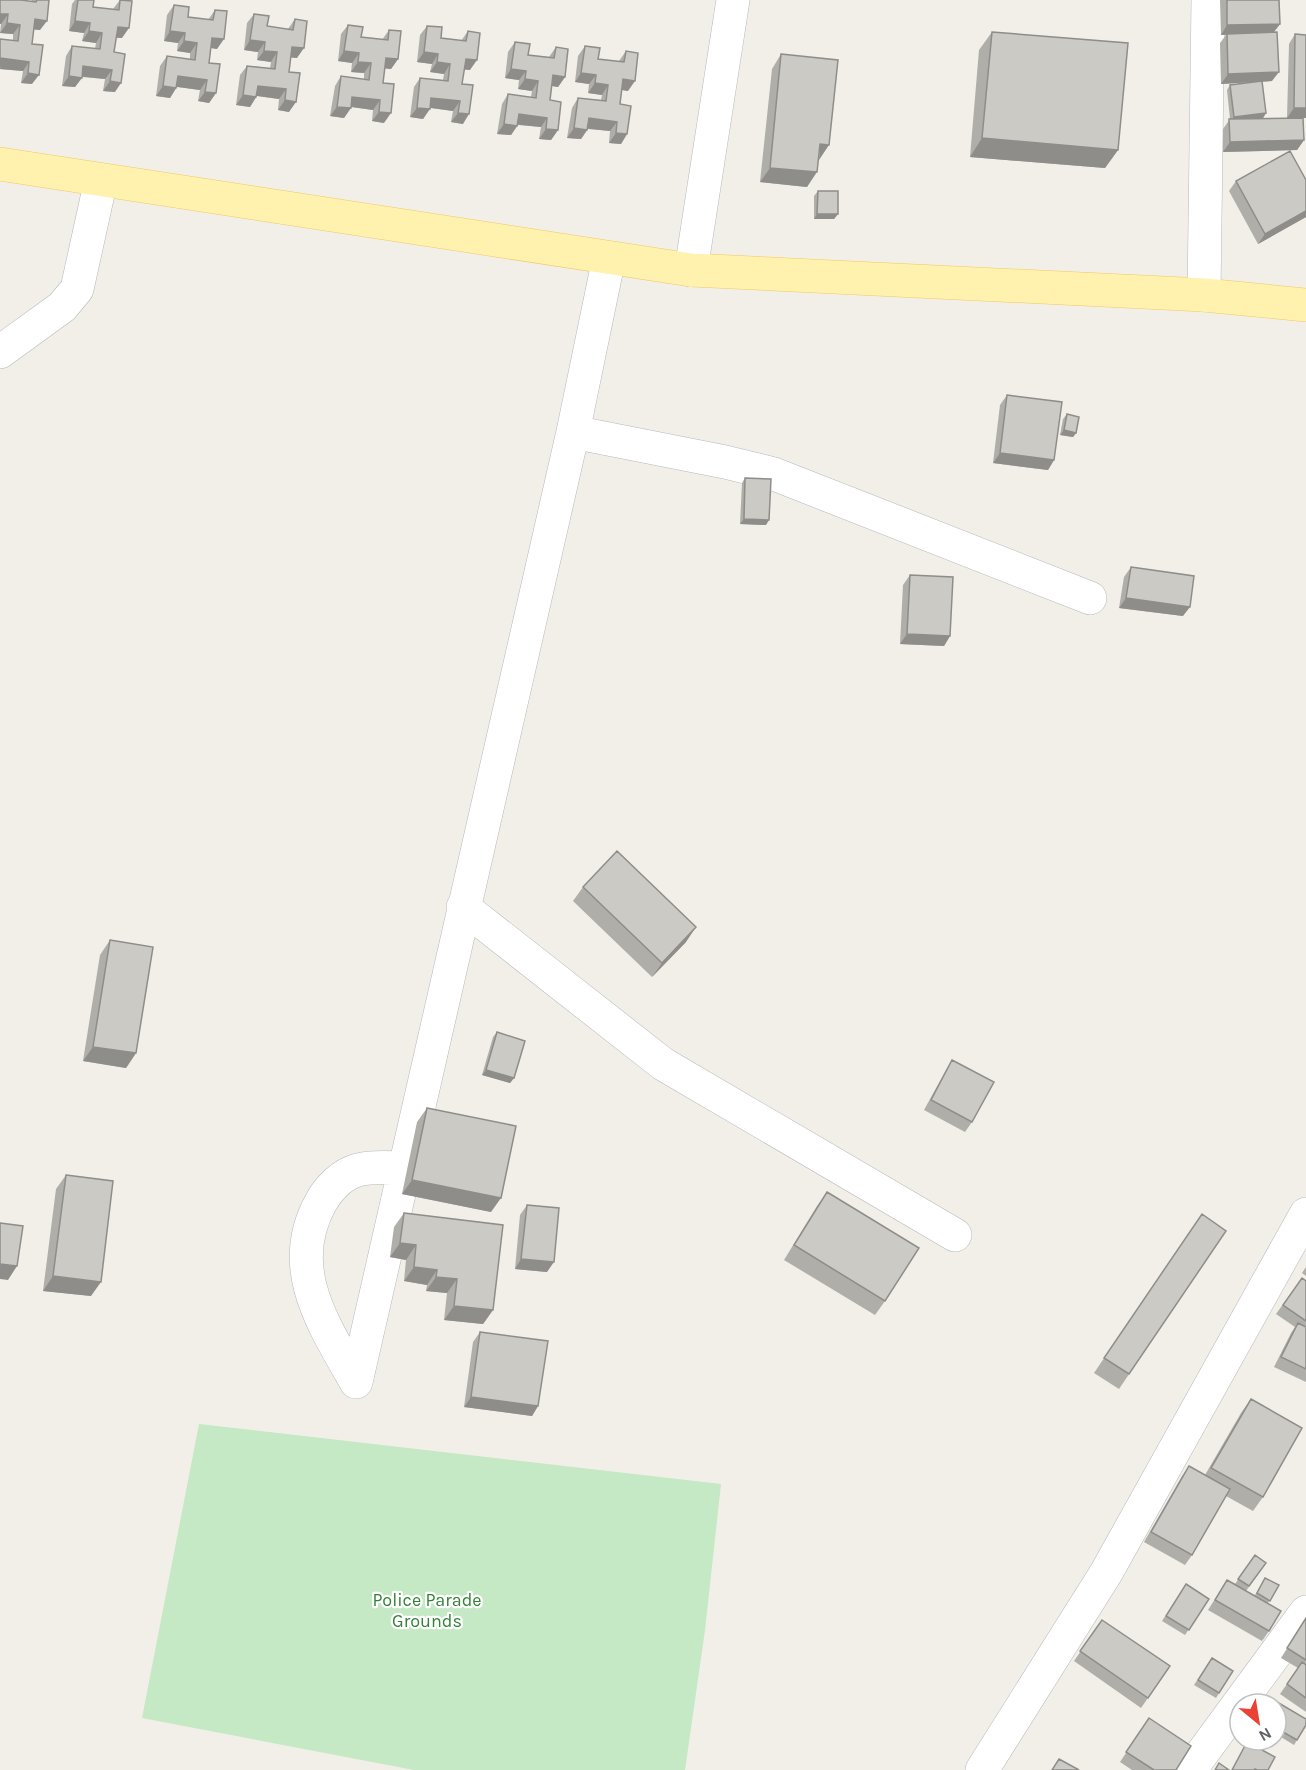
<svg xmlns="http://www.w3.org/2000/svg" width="1306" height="1770" viewBox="0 0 1306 1770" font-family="Karla,sans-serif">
<rect width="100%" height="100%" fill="#f1efe8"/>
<path fill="#c5e8c5" d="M199,1424L721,1484L705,1630L685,1770H414L142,1718Z"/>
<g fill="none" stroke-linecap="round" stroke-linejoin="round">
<defs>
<path id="minor" d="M691,270L733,0
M1204,295L1208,0
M0,352L62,307L77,289L101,180
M573,432L725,462L774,474L1090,598
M463,907L663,1064L955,1235
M356,1382L573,432L609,258
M356,1382C324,1325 284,1268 321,1202C328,1189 342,1174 358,1170C372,1166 390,1168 404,1168
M982,1770L1106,1573L1306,1214
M1190,1770L1306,1612"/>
<path id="major" d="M0,164L691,270L1204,295L1306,305"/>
</defs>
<use href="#minor" stroke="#b5b8bc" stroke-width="34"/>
<use href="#major" stroke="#f2c960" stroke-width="34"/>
<use href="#minor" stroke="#fff" stroke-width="33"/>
<use href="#major" stroke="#fff2af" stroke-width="33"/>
</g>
<path fill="#afaea9" d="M0,0L31,1L32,0H49L40,30L34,29L32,44V84L21,83L23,71L0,69L13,40V34L0,33L1,24Z
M75,0H94L93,7L113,9L120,0L122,38H116L114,52L115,92L103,91L105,79L82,77L75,87L62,86L66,56L72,46L95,49L96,43L82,41L84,33L69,31L72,4Z
M1220,0H1279L1280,24L1274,32L1272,81L1262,82L1266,113L1263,118L1252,119L1304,140L1297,150L1223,152V129L1230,119L1227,90L1230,85L1250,82L1221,84L1220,43L1226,35H1221Z
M174,5L188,17L208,20L215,10L217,49L211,48L209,63L216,93L209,103L198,101L200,90L177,87L170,98L156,96L160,66L167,56L190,59V53L177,51L178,43L164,41L167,15Z
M254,14L267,26L288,29L295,19L297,58L291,57L289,72V112L278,110L279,99L257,96L250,107L236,105L240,75L247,66L270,68L271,62L257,60L258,52L244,50L247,23Z
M348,25L361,37L382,40L389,30L398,59L391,69L385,68L383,83L384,123L372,121L373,110L351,107L344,118L330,116L335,86L341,76L364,79V73L351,72L352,63L338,61L341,34Z
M427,26L441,38L461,41L468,31L470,70L464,69L462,84L463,124L451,122L453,111L430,108L423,119L410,117L414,87L420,78L443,80L444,74L430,72L432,64L417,62L420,35Z
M992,32L1118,150L1105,168L970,157L979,50Z
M1295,34L1306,35V118H1287L1289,44Z
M515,42L528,55L549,57L556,47L565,77L558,87L552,86L550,100L558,130L551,140L539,139L541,127L518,125L511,135L497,134L502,104L508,94L531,97L532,91L518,89L519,80L505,78L508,52Z
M585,46L598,59L619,61L626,51L628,91L622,90L620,104L627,134L621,144L609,143L610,131L588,129L581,139L567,138L572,108L578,98L601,100L602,95L588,93L589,84L575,82L578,56Z
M781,54L819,160L807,187L760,182L772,69Z
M1306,180V217L1258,244L1229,191L1236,181Z
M818,191L838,214L834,219H814V196Z
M1007,395L1054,460L1048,470L993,463L1000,405Z
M1067,414L1076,433L1073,437L1060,435L1063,419Z
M745,478L766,525L740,524L742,483Z
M1131,567L1183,616L1119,608L1124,577Z
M910,575L950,636L944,646L900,644L903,585Z
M583,887L686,942L652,977L573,901Z
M110,940L136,1053L126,1068L83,1061L100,955Z
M497,1032L514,1078L510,1083L482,1075L493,1037Z
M952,1060L972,1122L965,1132L924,1110L946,1070Z
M427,1108L491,1212L402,1194L417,1122Z
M66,1175L91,1296L43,1291L56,1189Z
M827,1192L885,1301L875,1315L784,1260L817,1206Z
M527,1205L547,1272L515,1269L520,1215Z
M404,1213L493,1310L483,1324L444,1320L447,1293L426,1291L427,1285L404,1281L406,1260L390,1257L394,1227Z
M1202,1214L1226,1231L1119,1389L1094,1373Z
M1306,1267V1276L1302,1273Z
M1302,1278L1306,1281V1382L1274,1367L1291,1333L1295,1327L1276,1314Z
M480,1332L538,1406L532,1416L464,1407L473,1342Z
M1251,1399L1263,1497L1253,1511L1226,1496L1192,1555L1185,1565L1144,1542L1182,1476L1189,1466L1205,1475L1241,1413Z
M1255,1555L1266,1563L1246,1591L1255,1595L1265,1578L1279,1585L1268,1603L1269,1631L1262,1641L1208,1610L1227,1580L1235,1584Z
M1186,1584L1209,1599L1185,1635L1162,1621Z
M1306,1618V1712L1280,1694L1298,1668L1281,1658Z
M1102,1620L1170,1666L1141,1708L1074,1661Z
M1212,1658L1233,1671L1216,1698L1194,1685Z
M1272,1699L1306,1719V1725L1294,1745L1276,1734V1704H1269Z
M1149,1718L1176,1770H1132L1120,1762Z"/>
<path fill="#8f8d8a" d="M0,14H8L1,24H0Z
M35,19L47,21L40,30L28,29Z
M75,21L90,23L84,33L69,31Z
M7,23L20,25L13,34L0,33Z
M1280,24L1273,33L1221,35L1227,25Z
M118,27L129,28L122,38L111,37Z
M89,31L102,33L96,43L82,41Z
M170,31L185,33L178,43L164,41Z
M212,38L224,39L217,49L205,47Z
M250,40L265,42L258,52L244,50Z
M184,41L197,43L190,53L177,51Z
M292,47L304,48L297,58L285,57Z
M264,51L277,52L271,62L257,60Z
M344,51L359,53L352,63L338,61Z
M424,52L438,54L432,64L417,62Z
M1,58L29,62L23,71L0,69Z
M386,58L398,59L391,69L379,68Z
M466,59L477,60L470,70L459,69Z
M358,62L371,63L364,73L351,72Z
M437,62L450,64L444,74L430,72Z
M83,66L112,70L105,79L77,76Z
M511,69L526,71L519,80L505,78Z
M1279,72L1272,81L1221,84L1228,74Z
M28,73L39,75L32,84L21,83Z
M581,73L596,75L589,84L575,82Z
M553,75L565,77L558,87L546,85Z
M69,76L82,78L75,87L62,86Z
M178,76L207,80L200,90L171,86Z
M525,79L538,81L532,91L518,89Z
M623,79L635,81L628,91L616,89Z
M110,81L121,83L115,92L103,91Z
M595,83L608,85L602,95L588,93Z
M163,86L176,88L170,98L156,96Z
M258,86L286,89L279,99L251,95Z
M205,92L216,93L209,103L198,101Z
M243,95L256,97L250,107L236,105Z
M352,97L380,100L373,110L345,106Z
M431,98L460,101L453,111L425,107Z
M285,100L296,102L289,112L278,110Z
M337,107L351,108L344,118L330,116Z
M417,108L430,109L423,119L410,117Z
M1294,108H1306V118H1287Z
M379,112L391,113L384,123L372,121Z
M458,113L469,114L463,124L451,122Z
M1266,113L1263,118L1230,122L1234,117Z
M519,114L547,118L541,127L512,124Z
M589,118L617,122L610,131L582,128Z
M504,124L517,126L511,135L497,134Z
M574,128L587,130L581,139L567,138Z
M546,129L558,130L551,140L539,139Z
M616,133L627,134L621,144L609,143Z
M982,138L1118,150L1105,168L970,157Z
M1304,140L1297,150L1223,152L1230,142Z
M820,144L829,145L819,160Z
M770,168L817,172L807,187L760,182Z
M1306,211V217L1258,244L1265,234Z
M817,214H838L834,219H814Z
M1064,430L1076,433L1073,437L1060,435Z
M1000,453L1054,460L1048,470L993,463Z
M744,519L769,520L766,525L740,524Z
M1126,598L1190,607L1183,616L1119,608Z
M907,634L950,636L944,646L900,644Z
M696,927L686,942L652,977L662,963Z
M93,1047L136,1053L126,1068L83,1061Z
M486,1070L514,1078L510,1083L482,1075Z
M412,1180L501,1198L491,1212L402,1194Z
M400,1243L416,1245L406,1260L390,1257Z
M521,1259L554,1262L547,1272L515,1269Z
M0,1264L17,1266L8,1280L0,1279Z
M414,1267L437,1270L427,1285L404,1281Z
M53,1276L101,1282L91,1296L43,1291Z
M436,1277L457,1279L447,1293L426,1291Z
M454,1306L493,1310L483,1324L444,1320Z
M471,1397L538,1406L532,1416L464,1407Z"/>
<path fill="#cccac5" stroke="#8f8d8a" stroke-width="1.5" d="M0,0H21L36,2L37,0H49L47,21L35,19L32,44L43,45L39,75L28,73L29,62L1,58L0,67V39L18,41L20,25L7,23L8,14H0Z
M78,0H94L93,7L119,10L120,0L132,1L129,28L118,27L114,52L125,54L121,83L110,81L112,70L83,66L82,78L69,76L72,46L100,49L102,33L89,31L90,23L75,21Z
M1227,0H1279L1280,24L1227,25Z
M174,5L189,7L188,17L213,20L215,10L227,11L224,39L212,38L209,63L220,64L216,93L205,92L207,80L178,76L176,88L163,86L167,56L195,60L197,43L184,41L185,33L170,31Z
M254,14L269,16L267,26L293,30L295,19L307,21L304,48L292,47L289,72L300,73L296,102L285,100L286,89L258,86L256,97L243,95L247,66L275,69L277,52L264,51L265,42L250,40Z
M348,25L363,27L361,37L388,40L389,30L401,31L398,59L386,58L383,83L394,84L391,113L379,112L380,100L352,97L351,108L337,107L341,76L369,80L371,63L358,62L359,53L344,51Z
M427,26L442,27L441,38L466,41L468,31L480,33L477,60L466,59L462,84L473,85L469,114L458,113L460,101L431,98L430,109L417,108L420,78L448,81L450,64L437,62L438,54L424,52Z
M992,32L1128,43L1118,150L982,138Z
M1277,32L1279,72L1228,74L1227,34Z
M1295,34L1306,35V108H1294Z
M515,42L530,44L528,55L554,58L556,47L568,49L565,77L553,75L550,100L561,102L558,130L546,129L547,118L519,114L517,126L504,124L508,94L536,98L538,81L525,79L526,71L511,69Z
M585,46L600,48L598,59L624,62L626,51L638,53L635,81L623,79L620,104L631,106L627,134L616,133L617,122L589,118L587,130L574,128L578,98L606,101L608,85L595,83L596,75L581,73Z
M781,54L838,60L829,145L820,144L817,172L770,168Z
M1262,81L1266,113L1234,117L1230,85Z
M1303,118L1304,140L1230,142L1229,119Z
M1290,151L1306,180V211L1265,234L1236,181Z
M818,191H838V214H817Z
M1007,395L1062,402L1054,460L1000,453Z
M1067,414L1079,417L1076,433L1064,430Z
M745,478L771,479L769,520L744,519Z
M1131,567L1194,576L1190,607L1126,598Z
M910,575L953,577L950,636L907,634Z
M617,851L696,927L662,963L583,887Z
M110,940L153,947L136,1053L93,1047Z
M497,1032L525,1041L514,1078L486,1070Z
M952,1060L994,1082L972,1122L931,1100Z
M427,1108L516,1126L501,1198L412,1180Z
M66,1175L113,1181L101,1282L53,1276Z
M827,1192L919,1248L885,1301L794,1245Z
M527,1205L559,1208L554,1262L521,1259Z
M404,1213L503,1225L493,1310L454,1306L457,1279L436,1277L437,1270L414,1267L416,1245L400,1243Z
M1202,1214L1226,1231L1129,1374L1104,1358Z
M0,1223L23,1226L17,1266L0,1264Z
M1302,1278L1306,1281V1321L1283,1305Z
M1298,1323L1306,1327V1369L1281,1357Z
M480,1332L548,1341L538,1406L471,1397Z
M1251,1399L1302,1428L1263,1497L1211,1468Z
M1189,1466L1230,1489L1192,1555L1151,1532Z
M1255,1555L1266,1563L1249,1586L1238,1579Z
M1265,1578L1279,1585L1270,1601L1257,1593Z
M1227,1580L1281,1611L1269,1631L1215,1600Z
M1186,1584L1209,1599L1189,1630L1166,1616Z
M1306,1618V1660L1287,1648Z
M1102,1620L1170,1666L1148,1698L1080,1651Z
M1212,1658L1233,1671L1219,1693L1198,1680Z
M1302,1662L1306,1665V1698L1287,1684Z
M1272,1699L1306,1719V1725L1297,1740L1276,1728V1704H1270Z
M1149,1718L1191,1746L1176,1770H1154L1126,1752Z
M1247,1742L1275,1757L1268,1770H1257L1255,1769L1254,1770H1232Z
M1059,1759L1079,1770H1052Z
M1219,1763L1229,1770H1215Z"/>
<g text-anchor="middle" stroke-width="4.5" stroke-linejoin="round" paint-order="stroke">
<g font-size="18" fill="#348238" stroke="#fff">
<text x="427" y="1606">Police Parade<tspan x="427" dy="21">Grounds</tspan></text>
</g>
</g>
<g transform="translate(1258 1722) rotate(150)"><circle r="28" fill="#ffffff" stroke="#bfc1c3" stroke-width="1.5"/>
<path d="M0-4.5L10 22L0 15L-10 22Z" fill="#ea4335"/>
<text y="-9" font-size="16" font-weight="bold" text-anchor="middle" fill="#5f6368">N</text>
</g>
</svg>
